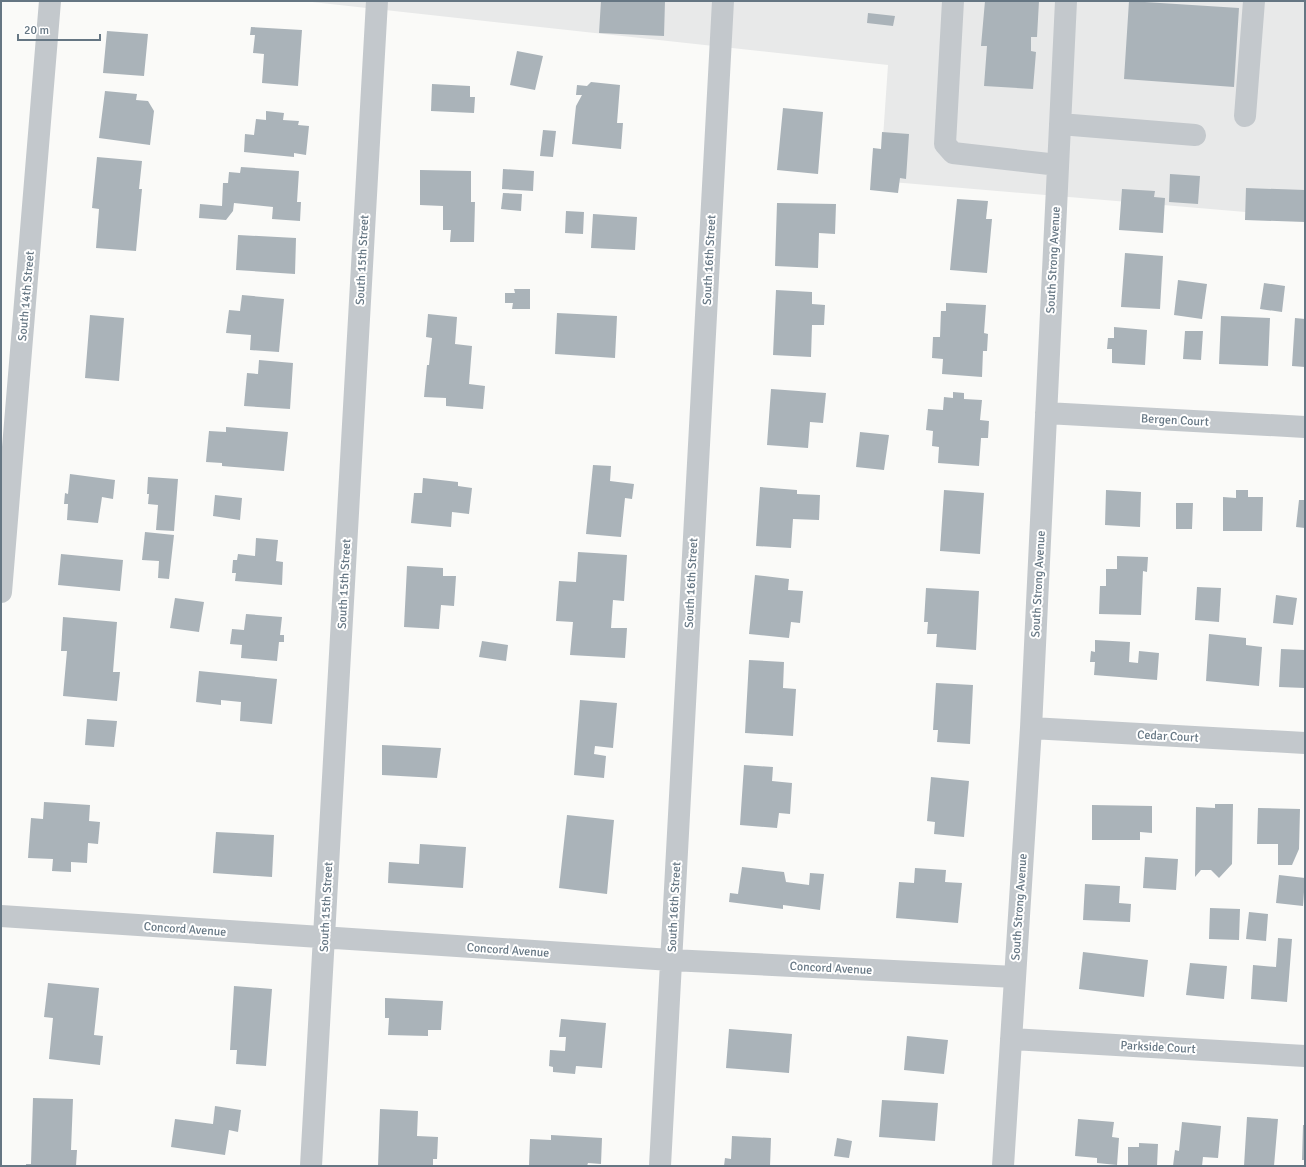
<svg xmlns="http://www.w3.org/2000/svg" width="1306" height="1167" viewBox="0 0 1306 1167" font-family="Signika,sans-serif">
<rect width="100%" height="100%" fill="#fafaf8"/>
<path fill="#e8e9e9" d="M303,1H1305V217L880,181L888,65Z"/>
<path fill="#aab3b9" d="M601,1H665L664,36L599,33Z
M985,1H1039L1037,37H1031V51L1036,52L1033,89L984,86L987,46H981Z
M1129,1L1239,8L1234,87L1124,79Z
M868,13L895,16L893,26L867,23Z
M251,27L302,30L298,86L262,83L264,54L253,53L255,35H250Z
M107,31L148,34L144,76L103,73Z
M517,51L543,56L535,90L510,85Z
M591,82L620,85L617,123H623L621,149L572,144L576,106L582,95H576L577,85L587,86Z
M432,84L470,86V97H475L474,113L431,111Z
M105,91L137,94L136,100L148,101L154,111L150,145L99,138Z
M783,108L823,112L818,174L777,170Z
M266,111L284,113L283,120L299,121L298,125L309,126L306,155L294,153V157L244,152L245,134L254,135L256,119L266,120Z
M543,130L556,131L553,157L540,156Z
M882,132L909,134L906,179L900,178L898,193L870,190L873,148L881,149Z
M97,157L142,161L139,189H142L136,251L96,248L99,209L92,208Z
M241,167L299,171L297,202H301L300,221L272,219L273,207L234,203L233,211L226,220L199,218L200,204L222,206L223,183H228L229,172L240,173Z
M503,169L534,171L533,191L502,189Z
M420,170L471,171V202H475L474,242H450L451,230H443V206L420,205Z
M1170,174L1200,176L1198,204L1169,202Z
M1246,188L1305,190V222L1245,220Z
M1122,189L1155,191L1154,197L1165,198L1163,233L1119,230Z
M503,193L522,194L521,211L501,209Z
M957,199L988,201L986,219H992L987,273L950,270Z
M777,203L836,204L835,234L819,233L818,268L775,266Z
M566,211L584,212L583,234L565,233Z
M593,214L637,217L635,250L591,248Z
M238,235L296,238L295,274L236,270Z
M1125,253L1163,256L1160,309L1121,307Z
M1178,280L1207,284L1202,319L1174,315Z
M1264,283L1285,286L1282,312L1260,309Z
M514,289H530V309H512L513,303H505V293H515Z
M776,290L812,292V304L825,305L824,325H812L811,357L773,355Z
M242,295L284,299L279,352L250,350L251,335L226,333L229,310L240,311Z
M946,303L986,305L984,333L988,334L987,351H983L982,377L942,374L943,359L932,358L933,337H940L941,311H946Z
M557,313L617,316L615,358L555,354Z
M428,314L457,317L455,344L472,346L469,384L485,386L483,409L446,406V398L424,397L427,365H429L432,338L426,337Z
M90,315L124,318L119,381L85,378Z
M1221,316L1270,318L1268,366L1219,364Z
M1295,318L1305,319V367L1292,366Z
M1114,327L1147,330L1145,365L1112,363V349H1107L1108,338H1114Z
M1185,331H1203L1201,360L1183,359Z
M259,360L293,363L290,409L244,406L247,373L258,374Z
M771,389L826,393L823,423L810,422L808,448L767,445Z
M953,392L964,393V399L982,400L980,420L989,421L988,438H981L979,466L938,463L939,447L932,446L933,431L926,430L928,409L943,410L944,397L953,398Z
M226,427L288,432L284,471L222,466V463L206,462L209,431L226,432Z
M860,432L889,435L884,470L856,467Z
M593,465L611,466L610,481L634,484L632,499L625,498L621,537L586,534Z
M70,474L115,480L113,499L102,497L98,523L67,520L68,504H64L65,493L68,494Z
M148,477L178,479L174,531L156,530L158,505L148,504L149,494H147Z
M423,478L458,482V486L472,488L469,514L452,512L451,527L411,523L414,493H422Z
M760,487L797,490V494L820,495L819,520L793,519L791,548L756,546Z
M944,490L984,493L980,554L940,551Z
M1106,490L1141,492L1140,527L1105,525Z
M1236,490H1248V497H1263L1262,531H1223V497L1236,498Z
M215,495L242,498L240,520L213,516Z
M1299,500H1305V528L1296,527Z
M1176,503H1193L1192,529H1176Z
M145,532L174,535L169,579L158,578L159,561L142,560Z
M256,538L278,540L276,561L283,562L282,585L235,581L236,573H232L233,560H237L238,554L255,556Z
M578,552L627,555L624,601L613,600L611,628H627L625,658L570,655L573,622L556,621L559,581L576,582Z
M61,554L123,560L120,591L58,585Z
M1117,556L1148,557L1147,572L1143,571L1141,615L1099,614L1100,586H1106V569H1117Z
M407,566L443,568V576H456L454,606L441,605L439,629L404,627Z
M755,575L789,579L788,590L803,591L800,623L791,622L789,638L749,634Z
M1197,587L1221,588L1219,622L1195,620Z
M926,588L979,591L976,650L936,647L937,634H927L928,622H924Z
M1276,595L1297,598L1293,625L1273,623Z
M175,598L204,602L199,632L170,628Z
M246,614L282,617L280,635H284V642H279L277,661L241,658L242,645L230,644L232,629L244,630Z
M63,617L117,622L113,672H120L117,701L63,696L67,651H61Z
M1209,634L1246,638V645L1262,647L1259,686L1206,681Z
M1095,640L1130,642L1129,662L1138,663L1139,651L1159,653L1157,680L1094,675L1095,662H1090L1091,651L1095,652Z
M482,641L508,645L506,661L479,657Z
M1281,649L1305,650V688L1279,687Z
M749,660L784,662L783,688L796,689L793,736L745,733Z
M199,671L277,679L272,724L240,721L241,702L221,700V705L196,702Z
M936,683L973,685L970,744L937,742L938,730H933Z
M580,700L617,703L613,748L595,746L594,754L606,756L604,778L574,775Z
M87,719L117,721L114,747L85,745Z
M382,745L441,748L437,778L382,775Z
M744,765L773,767L772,781L792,783L790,814L779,813L777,828L740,825Z
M931,777L969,781L964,837L934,834L935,822L927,821Z
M44,802L90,805L89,821L100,822L98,844L88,843L87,863L71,862V872L52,871L53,859L28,858L31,818L43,819Z
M1215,804H1233L1232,864L1219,878L1211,870H1201L1195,877L1196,807L1215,808Z
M1092,805L1152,806V833L1140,832V840H1092Z
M1258,808L1300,809L1299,849L1292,865H1278V844H1257Z
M567,815L614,820L607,894L559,888Z
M216,832L274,835L272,877L213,873Z
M420,844L466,847L463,888L388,883L389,862L419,864Z
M1145,857L1178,859L1176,890L1143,888Z
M742,867L784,872L786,882L809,885L810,873L824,874L820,910L783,905V909L729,902L730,893L738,894Z
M915,868L946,870L945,882L962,883L958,923L896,918L899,882L914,883Z
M1279,875L1305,878L1303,906L1276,903Z
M1085,884L1120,886L1119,903L1131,904L1130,922L1083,920Z
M1210,908L1240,909L1239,940L1209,939Z
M1249,912L1268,914L1266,941L1246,939Z
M1278,938L1292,939L1287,1002L1251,999L1253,965L1276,967Z
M1083,952L1148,960L1144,997L1079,989Z
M1190,963L1227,966L1224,999L1186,995Z
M48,983L99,988L94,1035L103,1036L100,1065L49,1059L53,1018L44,1017Z
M234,986L272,989L266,1066L236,1064L237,1050H230Z
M385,998L443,1001L441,1030H428V1036L388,1035L389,1018H385Z
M561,1019L606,1023L602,1068L576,1066L575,1074L553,1072V1067L549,1066L550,1050L565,1051L566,1037H559Z
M729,1029L792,1034L789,1073L726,1068Z
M907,1036L948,1040L944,1074L904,1070Z
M33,1098L73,1099L71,1150H77L76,1166H26V1164H31Z
M882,1100L938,1103L935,1141L879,1137Z
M215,1106L241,1110L238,1132L229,1130L225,1155L171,1147L175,1119L213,1124Z
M380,1109L418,1111L417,1136L438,1137L437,1159H433V1166H378Z
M1247,1117L1278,1119L1274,1166H1244Z
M1078,1119L1114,1122L1112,1137L1119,1138L1117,1165L1097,1163V1158L1075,1156Z
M1182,1122L1221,1126L1218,1158L1203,1157L1202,1166H1173L1175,1150L1179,1151Z
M1303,1125H1305V1160H1302Z
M551,1135L602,1138L601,1164L588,1163L587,1166H529L530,1139L551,1140Z
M732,1136L771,1138L770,1166H724L725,1158L731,1159Z
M837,1138L852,1141L849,1158L834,1156Z
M1139,1143L1158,1144L1157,1166H1128V1147H1139Z"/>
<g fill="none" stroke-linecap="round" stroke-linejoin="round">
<path stroke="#c3c8cc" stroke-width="22" d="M953,1L945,144L953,153L1058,165
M1245,116L1254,1
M1060,124L1195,135
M1046,413L1305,427
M1,592L50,1
M1031,728L1305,743
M1,916L671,960L1015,977
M1011,1039L1305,1056
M311,1166L377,1
M660,1166L723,1
M1003,1166L1031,728L1066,1"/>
</g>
<g text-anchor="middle" stroke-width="4" stroke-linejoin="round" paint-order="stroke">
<g font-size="12" fill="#657683" stroke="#fff">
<text transform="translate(362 260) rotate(-87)" y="4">South 15th Street</text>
<text transform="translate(709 260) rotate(-87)" y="4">South 16th Street</text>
<text transform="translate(1053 260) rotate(-87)" y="4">South Strong Avenue</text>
<text transform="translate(26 296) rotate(-85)" y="4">South 14th Street</text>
<text transform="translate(1175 420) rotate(3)" y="4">Bergen Court</text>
<text transform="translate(691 583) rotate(-87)" y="4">South 16th Street</text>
<text transform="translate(344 584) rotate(-87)" y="4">South 15th Street</text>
<text transform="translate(1038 584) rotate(-87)" y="4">South Strong Avenue</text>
<text transform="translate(1168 736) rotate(3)" y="4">Cedar Court</text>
<text transform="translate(326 907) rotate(-87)" y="4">South 15th Street</text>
<text transform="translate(674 907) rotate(-87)" y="4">South 16th Street</text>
<text transform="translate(1019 907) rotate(-86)" y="4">South Strong Avenue</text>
<text transform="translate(185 929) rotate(4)" y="4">Concord Avenue</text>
<text transform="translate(508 950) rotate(4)" y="4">Concord Avenue</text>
<text transform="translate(831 968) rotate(3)" y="4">Concord Avenue</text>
<text transform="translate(1158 1047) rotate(3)" y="4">Parkside Court</text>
</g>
</g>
<rect width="1306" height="1167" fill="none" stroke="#657683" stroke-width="4"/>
<path d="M18 34v6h82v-6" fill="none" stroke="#657683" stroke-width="2"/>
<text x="24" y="34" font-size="12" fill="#657683" stroke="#ffffff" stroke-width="3" paint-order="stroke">20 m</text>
</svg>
